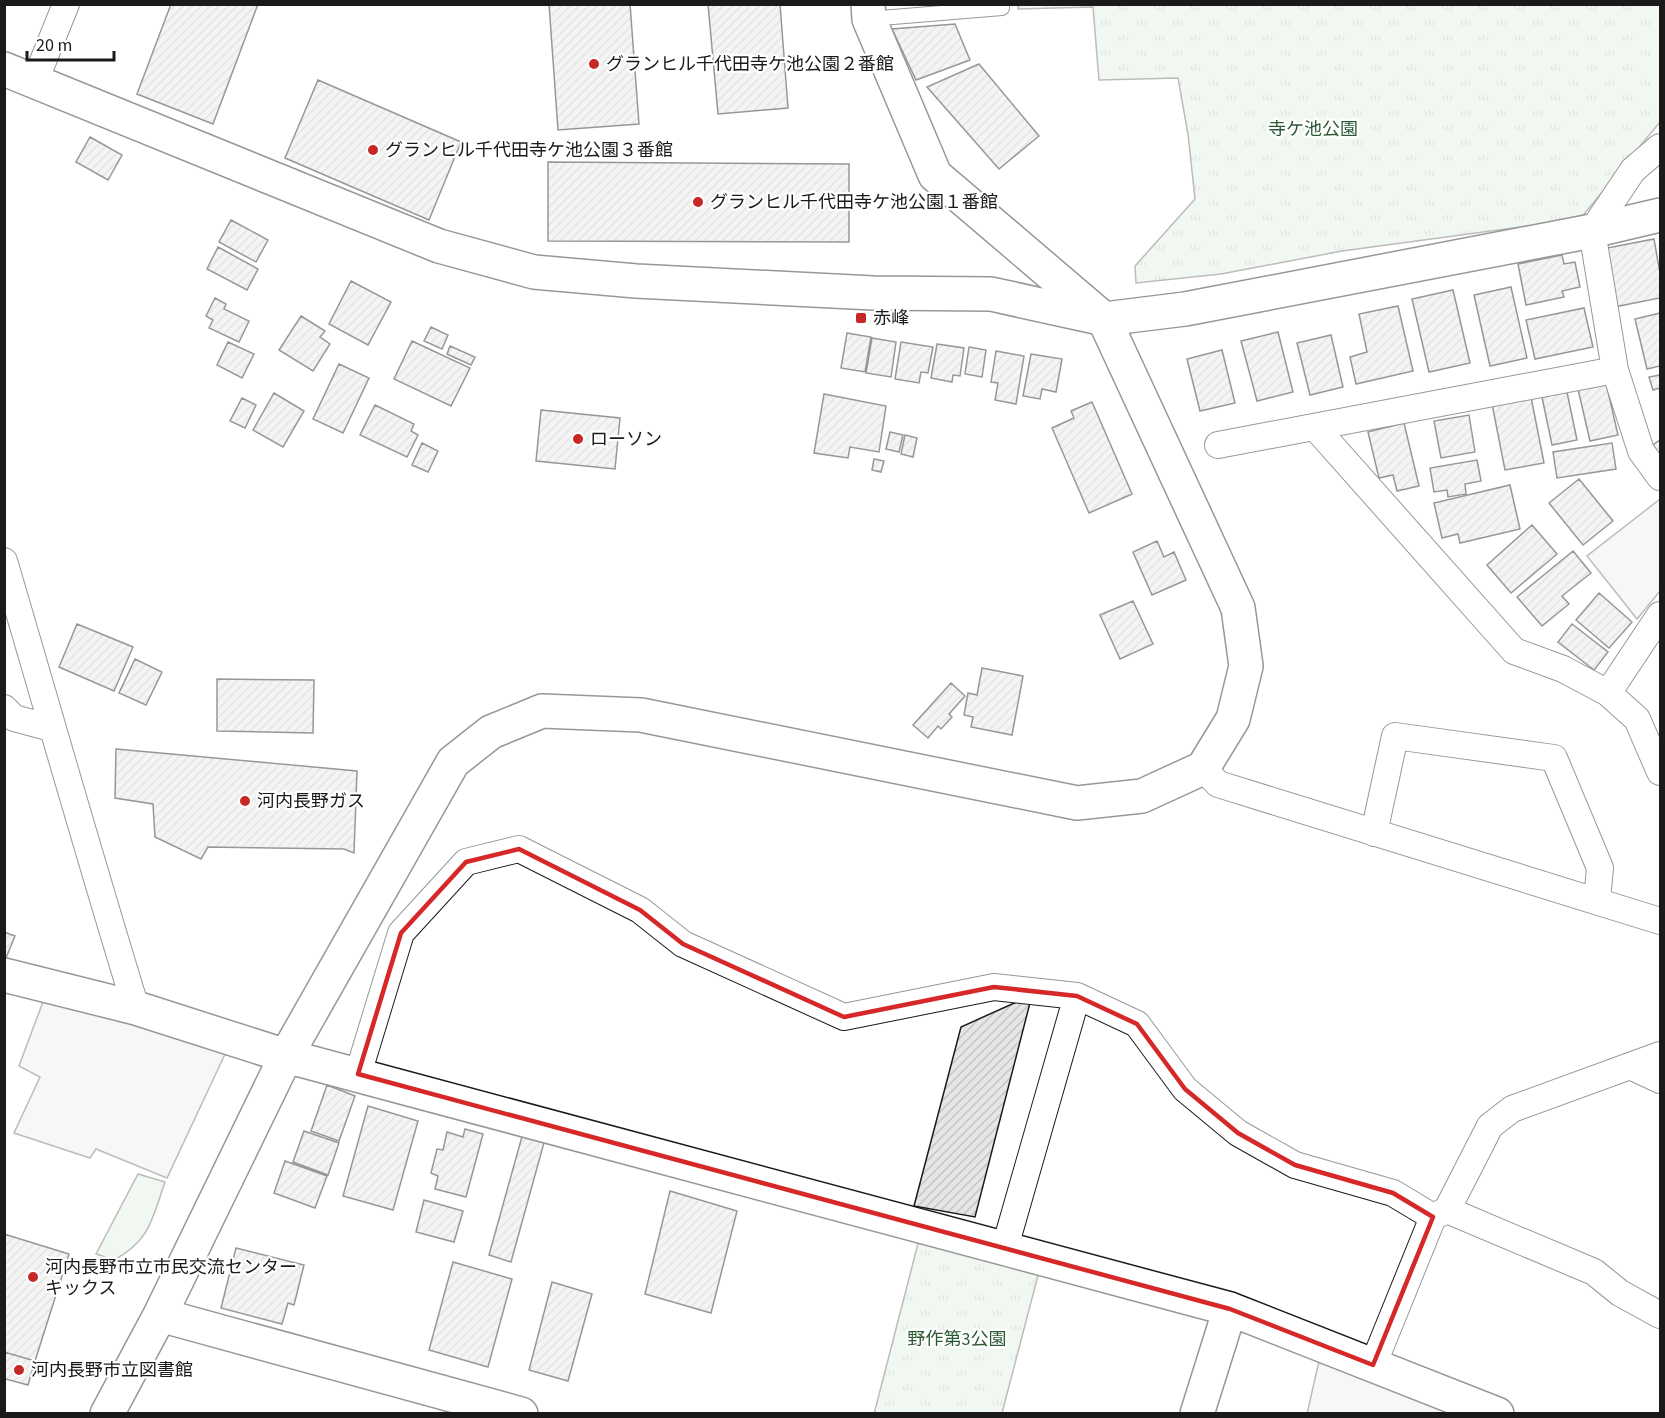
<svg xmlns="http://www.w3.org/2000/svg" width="1665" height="1418" viewBox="0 0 1665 1418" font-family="'Source Sans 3','Noto Sans JP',sans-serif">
<defs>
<pattern id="park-tufts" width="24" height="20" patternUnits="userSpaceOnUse" patternTransform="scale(1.5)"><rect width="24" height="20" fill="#e0efe3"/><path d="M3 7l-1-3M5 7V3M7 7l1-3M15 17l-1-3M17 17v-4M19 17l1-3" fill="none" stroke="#c0ccc2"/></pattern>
<pattern id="building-hatch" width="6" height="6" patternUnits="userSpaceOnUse" patternTransform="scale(1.5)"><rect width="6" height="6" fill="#e6e6e6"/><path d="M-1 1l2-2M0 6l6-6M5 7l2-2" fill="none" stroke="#c5c5c5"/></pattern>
</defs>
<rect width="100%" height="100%" fill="#fff"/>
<path fill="#e0efe3" stroke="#6a6a6a" stroke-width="1.5" d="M138,1174L165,1182C152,1219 150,1241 114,1260L96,1254Z"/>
<path fill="url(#park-tufts)" stroke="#6a6a6a" stroke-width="1.5" d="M1018,4L1660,5V122L1580,219L1342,251L1221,274L1136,283L1135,266L1195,199L1188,134L1178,78L1099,80L1093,7L1018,9Z
M921,1232L1041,1264L1002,1413L874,1414Z"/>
<path fill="#ededed" stroke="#6a6a6a" stroke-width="1.5" d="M1660,499V591L1637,619L1587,556Z
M44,999L226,1052L167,1178L96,1149L90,1158L14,1133L40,1077L19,1066Z
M1321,1352L1476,1414H1307Z"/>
<path fill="url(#building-hatch)" stroke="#1a1a1a" stroke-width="1.5" d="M171,4H258L213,124L137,94Z
M549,4H630L639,124L558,130Z
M708,4H780L788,108L718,114Z
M955,24L970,60L916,80L892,29Z
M979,64L1039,136L999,169L927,87Z
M318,80L461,142L429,220L285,158Z
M90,137L122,155L108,180L76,162Z
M548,162L849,164V242L548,241Z
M231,220L268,240L256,262L219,242Z
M1654,239L1660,273V298L1614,307L1602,249Z
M218,247L258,269L247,290L207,269Z
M1562,255L1564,264L1575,262L1580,287L1562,291L1564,297L1526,305L1518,264Z
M351,281L391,302L368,345L329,324Z
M1511,287L1527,358L1490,366L1474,295Z
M1453,290L1470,363L1429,372L1412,299Z
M215,298L226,304L224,309L249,321L239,342L209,328L213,320L206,316Z
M1398,306L1413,371L1356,384L1350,357L1367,352L1359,314Z
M1584,308L1593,347L1535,359L1526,320Z
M1660,313V366L1647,369L1635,319Z
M301,316L325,331L320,337L330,344L313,371L279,350Z
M431,327L448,335L442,349L424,341Z
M1278,332L1293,392L1257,401L1241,341Z
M847,333L871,337L865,372L841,368Z
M1331,335L1343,387L1310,395L1297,343Z
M872,338L896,342L891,377L866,373Z
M412,341L470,368L451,406L394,379Z
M228,342L254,354L242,378L217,365Z
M901,342L933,347L928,373L921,372L919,383L895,379Z
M937,344L964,348L960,376L953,375L952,382L931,378Z
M450,346L475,357L471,365L447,354Z
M969,347L986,350L982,377L965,374Z
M1222,350L1235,403L1200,411L1187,359Z
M996,351L1024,356L1016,404L995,400L998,383L991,382Z
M1031,354L1062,359L1056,392L1042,389L1040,399L1023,396Z
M339,364L369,378L343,433L313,419Z
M1660,375V392V388L1653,390L1649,377Z
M1606,383L1618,435L1590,441L1578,389Z
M1567,392L1577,440L1552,445L1542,397Z
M274,393L304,411L283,447L253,430Z
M824,394L886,406L879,452L850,447L848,458L814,453Z
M1531,397L1544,463L1505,470L1492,404Z
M242,398L256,405L245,428L230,421Z
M1092,402L1132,494L1089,513L1052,428L1074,418L1071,411Z
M375,405L414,424L411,431L418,435L407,457L360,435Z
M541,410L620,418L615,469L536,461Z
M1469,415L1475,452L1441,458L1434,421Z
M1404,423L1419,486L1397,491L1393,475L1379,478L1368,432Z
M890,432L903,435L899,452L886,449Z
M905,435L917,438L913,457L901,454Z
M1660,440V456L1653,445Z
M422,443L438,451L428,472L412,465Z
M1612,443L1616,469L1557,478L1553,452Z
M874,459L884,461L881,472L872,470Z
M1477,460L1481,481L1465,484L1466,494L1448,497L1447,490L1434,492L1430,468Z
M1579,479L1613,521L1583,545L1549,503Z
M1510,485L1520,529L1460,543L1458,534L1442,538L1434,503Z
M1532,525L1557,554L1511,593L1487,565Z
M1157,541L1164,557L1174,552L1186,580L1152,595L1133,552Z
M1573,551L1591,573L1562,596L1569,604L1542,626L1517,597Z
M1599,593L1632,622L1609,648L1576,620Z
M1133,601L1153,644L1120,659L1100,615Z
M77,624L133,647L114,691L59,667Z
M1572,624L1608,652L1594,670L1558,642Z
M135,659L162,672L146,705L119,693Z
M982,668L1023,676L1012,735L971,727L973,717L964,715L968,693L977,695Z
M217,679L314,680L313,733L217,731Z
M951,683L965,696L949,714L952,717L941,729L938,726L928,738L913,725Z
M116,749L357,771L354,853L344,849L208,847L201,859L155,837L153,804L115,798Z
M4,932L15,936L6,958L4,957Z
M1032,995L975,1217L914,1206L961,1027Z
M327,1085L355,1096L339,1141L311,1131Z
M368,1106L418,1121L393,1210L343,1196Z
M465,1129L483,1134L466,1197L435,1189L438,1176L431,1173L437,1149L443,1150L447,1132L463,1137Z
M304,1131L339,1143L328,1175L293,1162Z
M523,1133L545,1139L511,1262L489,1255Z
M285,1161L327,1176L315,1208L274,1193Z
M670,1191L737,1211L711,1313L645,1294Z
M424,1200L463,1211L454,1242L416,1232Z
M4,1234L69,1254L35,1361L4,1352Z
M236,1248L304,1265L294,1305L288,1303L282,1324L221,1308Z
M453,1262L512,1279L488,1367L429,1350Z
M552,1282L592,1294L568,1381L529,1370Z
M4,1352L35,1361L28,1385L6,1379L4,1382Z"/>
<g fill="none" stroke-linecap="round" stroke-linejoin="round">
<defs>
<path id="service" d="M869,19L1002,8V4"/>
<path id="minor" d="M35,81L66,4
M1660,147L1633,170L1592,231L1615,370L1641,451L1660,477
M1315,427L1514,651L1563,669L1608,693L1637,719L1660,772
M1218,445L1615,370
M4,561C48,710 90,859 136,1008
M1608,693L1660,615
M4,708L14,718L51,728
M1203,768L1218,784L1660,921
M1374,833L1395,736L1554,758L1600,868L1597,900
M1630,1066L1660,1080
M358,1074L401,933L466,862L519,849L640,910L683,944L844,1017L994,987L1077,996L1137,1024L1185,1089L1238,1133L1295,1165L1393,1193L1433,1217
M1447,1210L1594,1272L1620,1293L1660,1315
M1005,1247L1077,996
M1373,1365L1433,1217L1447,1210L1490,1126L1512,1109L1660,1055"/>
<path id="tertiary" d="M4,69L439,246L534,272L636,281L873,293L991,294L1104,319L1185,309L1592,231L1660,215
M4,975L136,1008L286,1056L1230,1309L1497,1414
M160,1315L521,1414
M107,1414L160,1315L286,1056L453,762L491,732L542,711L641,715L1077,803L1142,796L1203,768L1233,719L1246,666L1238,608L1104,319L935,175L869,19L868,4
M1197,1414L1230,1309"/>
</defs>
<use href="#service" stroke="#1a1a1a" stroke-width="16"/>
<use href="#minor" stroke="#1a1a1a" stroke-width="28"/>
<use href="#tertiary" stroke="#1a1a1a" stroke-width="36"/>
<use href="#service" stroke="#fff" stroke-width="14"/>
<use href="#minor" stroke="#fff" stroke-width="26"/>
<use href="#tertiary" stroke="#fff" stroke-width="33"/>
</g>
<path d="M0 0H1665V1418H0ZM519,849L640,910L683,944L844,1017L994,987L1077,996L1137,1024L1185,1089L1238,1133L1295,1165L1393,1193L1433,1217L1373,1365L1230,1309L358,1074L401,933L466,862Z" fill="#fff" fill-opacity=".55" fill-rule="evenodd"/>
<path fill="none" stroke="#d62828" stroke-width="4.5" stroke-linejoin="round" d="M519,849L640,910L683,944L844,1017L994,987L1077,996L1137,1024L1185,1089L1238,1133L1295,1165L1393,1193L1433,1217L1373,1365L1230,1309L358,1074L401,933L466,862Z"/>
<g fill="#c62828" stroke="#fff" stroke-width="2">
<circle cx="594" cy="64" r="6"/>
<circle cx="373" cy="150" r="6"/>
<circle cx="698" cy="202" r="6"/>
<rect x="855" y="312" width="12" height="12" rx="3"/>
<circle cx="578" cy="439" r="6"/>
<circle cx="245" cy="801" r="6"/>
<circle cx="33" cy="1277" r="6"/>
<circle cx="19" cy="1370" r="6"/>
</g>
<g text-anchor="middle" stroke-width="4.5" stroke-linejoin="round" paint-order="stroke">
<g font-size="18" fill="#1a1a1a" stroke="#fff" text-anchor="start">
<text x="606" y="70">グランヒル千代田寺ケ池公園２番館</text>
<text x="385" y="156">グランヒル千代田寺ケ池公園３番館</text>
<text x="710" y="208">グランヒル千代田寺ケ池公園１番館</text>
<text x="873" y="324">赤峰</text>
<text x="590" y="445">ローソン</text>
<text x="257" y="807">河内長野ガス</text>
<text x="45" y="1273">河内長野市立市民交流センター<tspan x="45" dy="21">キックス</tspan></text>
<text x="31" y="1376">河内長野市立図書館</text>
</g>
<g font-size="18" fill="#2b5a34" stroke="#fff">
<text x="1313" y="135">寺ケ池公園</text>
<text x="957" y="1345">野作第3公園</text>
</g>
</g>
<rect width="1665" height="1418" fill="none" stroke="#1a1a1a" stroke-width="12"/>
<path d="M27 51v9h87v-9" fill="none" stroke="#1a1a1a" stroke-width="3"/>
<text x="36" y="51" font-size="18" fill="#1a1a1a" stroke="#ffffff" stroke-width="4.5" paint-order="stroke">20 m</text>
</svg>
